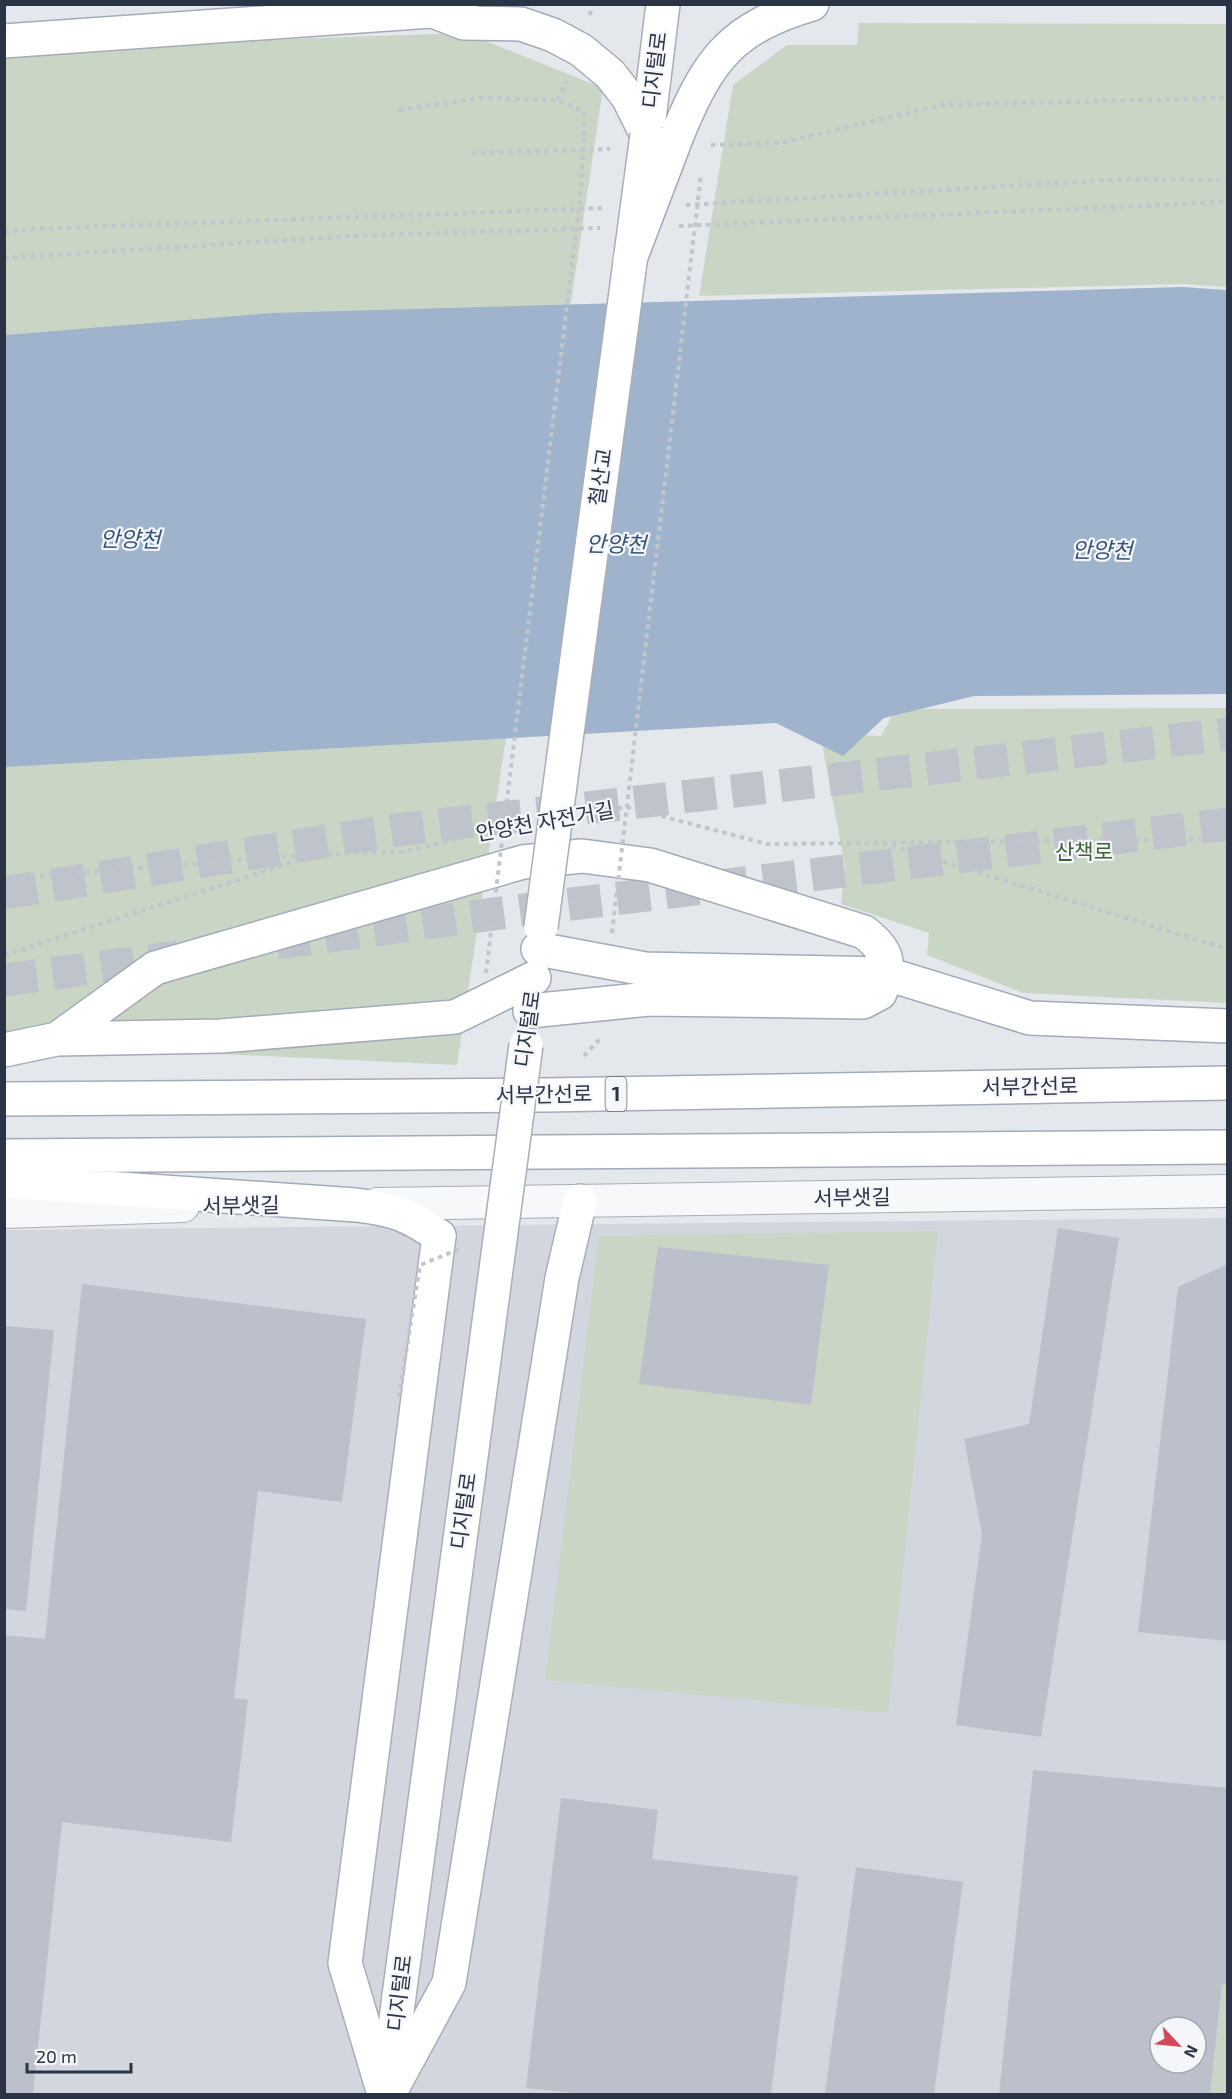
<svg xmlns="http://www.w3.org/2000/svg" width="1232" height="2099" viewBox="0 0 1232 2099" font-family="'Exo 2','Noto Sans KR',sans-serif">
<rect width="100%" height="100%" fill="#e4e7ec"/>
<path fill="#d2d6de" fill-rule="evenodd" d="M1227,1218V2094H5V1230ZM1160,2027H1196V2063H1160Z"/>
<path fill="#c9d6c5" d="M859,23L1227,24V287L1183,284L699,296L733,85L787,45H857Z
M466,33L603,88L457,1065L5,1044V49Z
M1227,708V1003L1023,993L927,955L929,933L841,904L845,866L820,733L881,736L896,709Z
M938,1231L888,1713L545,1680L599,1236Z
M1222,1984H1227V2094H1210Z"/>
<path fill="#9fb4cc" d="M1182,287L1227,290V694L974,696L884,718L843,756L776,723L5,767V335L271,313Z"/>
<path fill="#bbc0ca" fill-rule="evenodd" d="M1058,1228L1119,1238L1041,1737L956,1725L982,1534L964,1439L1029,1424Z
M658,1247L829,1265L811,1405L639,1384Z
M1228,1264V1641L1138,1632L1178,1287Z
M82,1284L366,1319L342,1502L258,1491L234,1698L248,1700L231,1842L62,1822L33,2094H4V1635L45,1639Z
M4,1326L54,1330L26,1611L4,1609Z
M1033,1770L1228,1788V1984H1222L1210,2094H999ZM1160,2027H1196V2063H1160Z
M561,1798L658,1810L652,1859L798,1876L771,2094H584L526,2088Z
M856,1867L963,1882L934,2094H825Z"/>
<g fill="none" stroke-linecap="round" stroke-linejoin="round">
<path stroke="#bfc3cb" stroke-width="33" stroke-dasharray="33 16" stroke-linecap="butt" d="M4,893L396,830L1228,734
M277,943L531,909L1228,824
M4,980L178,957"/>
<defs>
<path id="street" d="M377,1204L1228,1191
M4,1212L183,1206"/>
<path id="secondary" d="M647,135L663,4
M388,2081L399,1996
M384,2094L345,1963L439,1236
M389,2094L449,1983L562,1278L580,1201"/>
<path id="primary" d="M433,11L464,23L521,24L553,35L581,50L610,74L628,97L647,135
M4,41L431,11L461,4
M678,133C709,58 732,28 812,4
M538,949L645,969L887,974L1030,1018L1228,1026
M57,1039L155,968L523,862L582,856L650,865L864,932C889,951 891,964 880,993L863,1002L649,999L530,1011
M4,1050L57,1039L221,1036L455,1017L534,978
M4,1099L544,1095L1228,1083
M4,1156L1228,1147
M4,1181L356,1205C395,1210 407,1214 439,1236"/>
</defs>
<use href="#street" stroke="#a9aeb7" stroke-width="34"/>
<use href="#secondary" stroke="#a9aeb7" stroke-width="36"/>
<use href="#primary" stroke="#a3abb8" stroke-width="36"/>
<path stroke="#c2c5cb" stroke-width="4" stroke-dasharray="4.5 4.5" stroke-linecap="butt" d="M590,15L592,4
M558,100L566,81
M399,110L479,98L558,100L584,112V137
M711,145L780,143L942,105L1228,98
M472,153L610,149
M686,205L1126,179L1228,180
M679,226L1228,202
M4,232L30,229L603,208
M4,258L351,236L600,228
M591,812L627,807L767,844L1228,839
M883,843L1228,949
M4,879L318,854L403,852L522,823
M4,955L309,857
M584,1056L600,1039"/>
<use href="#street" stroke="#f7f8fa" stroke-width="32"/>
<use href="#secondary" stroke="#fff" stroke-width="33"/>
<use href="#primary" stroke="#fff" stroke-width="33"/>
<defs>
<path id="secondary-bridge" d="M541,927L647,135
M399,1996L526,1045"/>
<path id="primary-bridge" d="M630,259L678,133"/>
</defs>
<use href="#secondary-bridge" stroke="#a9aeb7" stroke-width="36" stroke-linecap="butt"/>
<use href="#primary-bridge" stroke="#a3abb8" stroke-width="36" stroke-linecap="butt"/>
<path stroke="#c2c5cb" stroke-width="4" stroke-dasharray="4.5 4.5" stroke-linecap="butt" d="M612,933L701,174
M486,973L580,199L584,137
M399,1397L420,1265L462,1248"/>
<use href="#secondary-bridge" stroke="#fff" stroke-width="33"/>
<use href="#primary-bridge" stroke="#fff" stroke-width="33"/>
</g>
<g text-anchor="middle" stroke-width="4.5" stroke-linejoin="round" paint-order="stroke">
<rect fill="#f4f6f9" stroke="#676e7b" stroke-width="1.5" x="605.5" y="1077" width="21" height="34" rx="4.5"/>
<g font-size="20" font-weight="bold" fill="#2b3445">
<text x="616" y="1101">1</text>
</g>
<g font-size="21" fill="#2b3445" stroke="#f4f6f9">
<text transform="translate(655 70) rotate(-83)" y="7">디지털로</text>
<text transform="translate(601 477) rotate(-82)" y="7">철산교</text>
<text transform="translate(545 822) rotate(-10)" y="7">안양천 자전거길</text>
<text transform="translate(528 1029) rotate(-82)" y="7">디지털로</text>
<text transform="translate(1030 1087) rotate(-1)" y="7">서부간선로</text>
<text transform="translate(544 1095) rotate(-1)" y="7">서부간선로</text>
<text transform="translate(852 1198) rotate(-1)" y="7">서부샛길</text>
<text transform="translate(241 1206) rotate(-1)" y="7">서부샛길</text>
<text transform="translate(464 1511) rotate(-82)" y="7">디지털로</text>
<text transform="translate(400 1993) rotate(-83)" y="7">디지털로</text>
</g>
<g font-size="21" fill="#3f6138" stroke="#f4f6f9">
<text x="1084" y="859">산책로</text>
</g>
<g font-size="22" font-style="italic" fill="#34527a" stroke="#f4f6f9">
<text transform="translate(130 539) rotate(1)" y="8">안양천</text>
<text transform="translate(616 544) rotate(1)" y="8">안양천</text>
<text transform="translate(1102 550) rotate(1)" y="8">안양천</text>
</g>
</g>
<rect width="1232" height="2099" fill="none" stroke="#2b3445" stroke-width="12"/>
<g transform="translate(1178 2045) rotate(116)"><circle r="28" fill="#f4f6f9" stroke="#a4a8b1" stroke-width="1.5"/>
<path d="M0-4.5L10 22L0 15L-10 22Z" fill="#d1495b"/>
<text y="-9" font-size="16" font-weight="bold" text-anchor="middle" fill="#2b3445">N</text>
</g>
<path d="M27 2063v9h104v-9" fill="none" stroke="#2b3445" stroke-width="3"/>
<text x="36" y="2063" font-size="18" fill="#2b3445" stroke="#f4f6f9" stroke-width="4.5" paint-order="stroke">20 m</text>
</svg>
